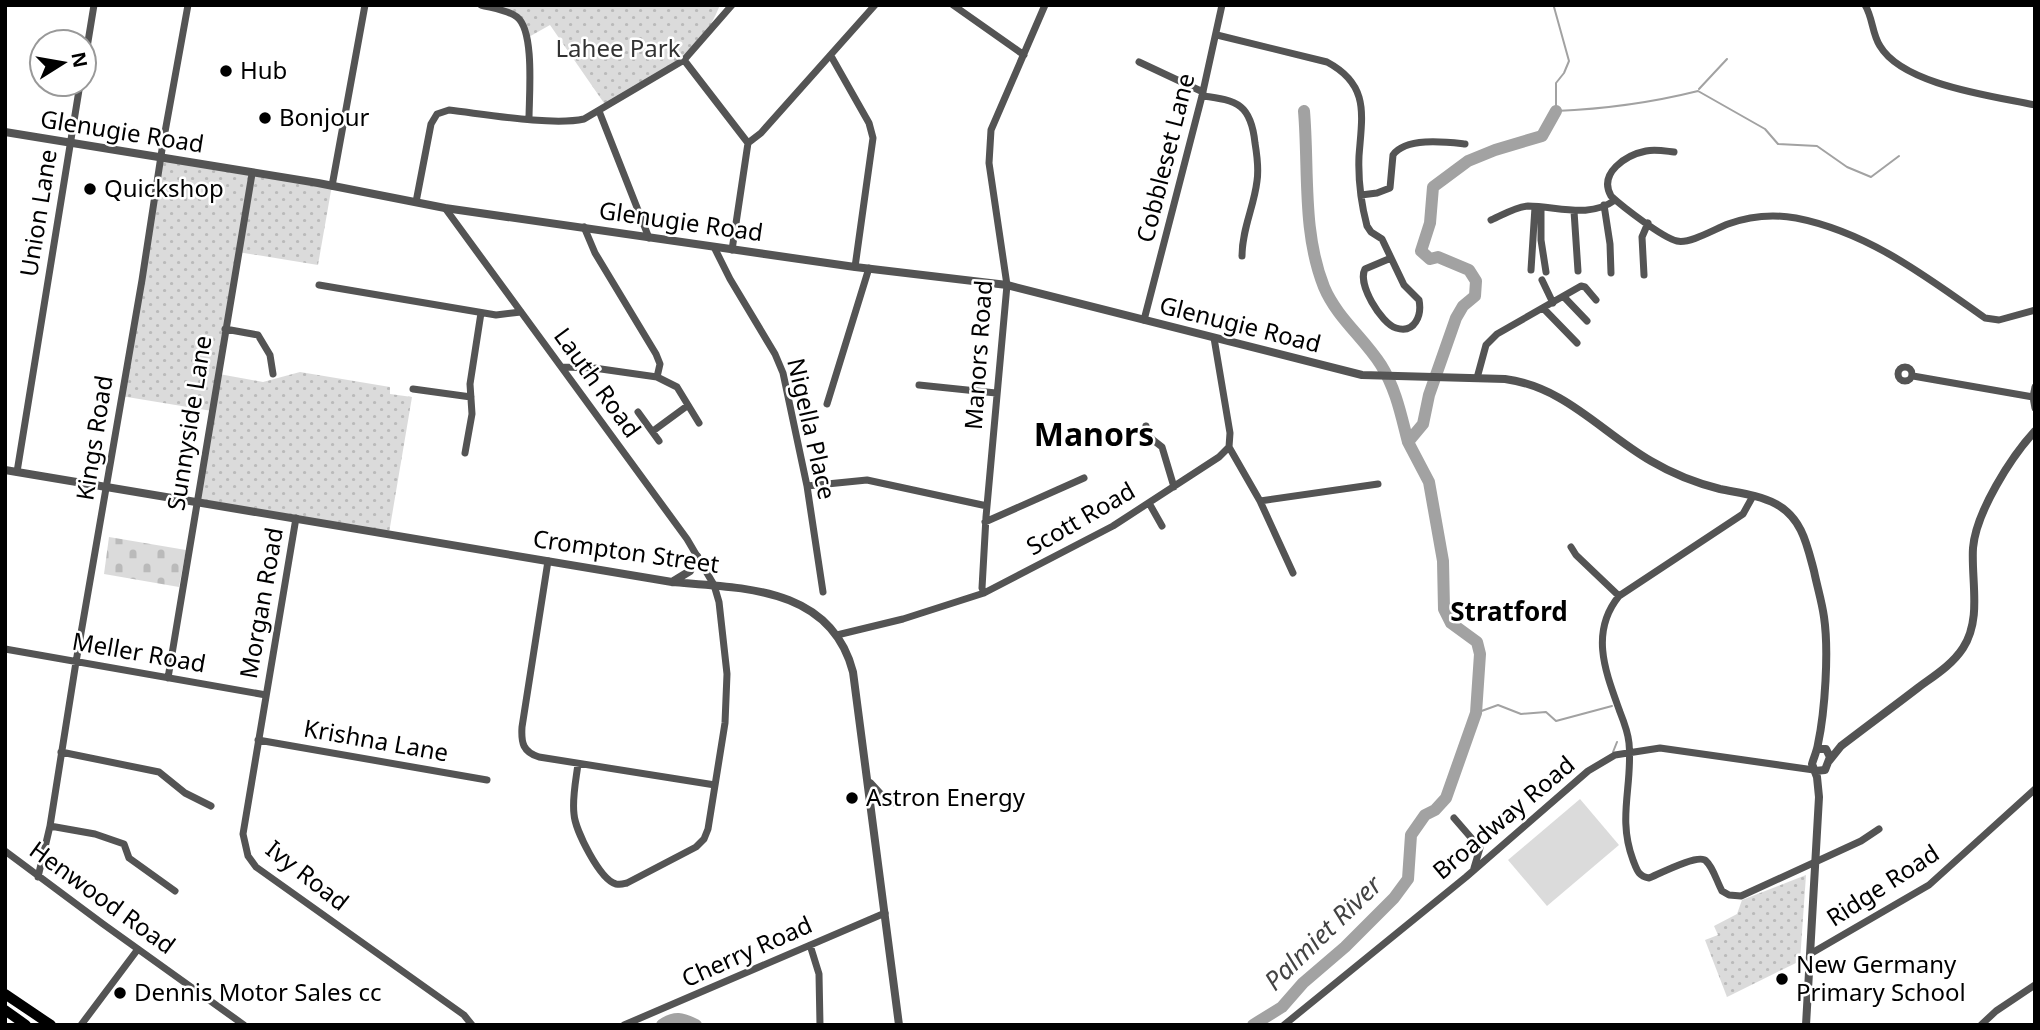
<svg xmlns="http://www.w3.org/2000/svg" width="2040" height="1030" viewBox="0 0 2040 1030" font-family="'Noto Sans',sans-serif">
<defs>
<pattern id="cemetery-stones" width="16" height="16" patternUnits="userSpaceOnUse" patternTransform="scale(1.75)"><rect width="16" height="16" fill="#dbdbdb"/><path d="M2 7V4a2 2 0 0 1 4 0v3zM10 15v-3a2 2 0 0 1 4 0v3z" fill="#bababa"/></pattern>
<pattern id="park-dots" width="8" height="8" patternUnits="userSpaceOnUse" patternTransform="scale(1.75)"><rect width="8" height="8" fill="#dbdbdb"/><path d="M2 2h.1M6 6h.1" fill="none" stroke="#bababa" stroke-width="1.8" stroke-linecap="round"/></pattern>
</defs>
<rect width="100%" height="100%" fill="#fff"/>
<path fill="#dbdbdb" d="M1580,799L1619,845L1547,906L1508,860Z"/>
<path fill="url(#cemetery-stones)" d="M109,537L186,550L179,587L104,574Z"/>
<path fill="url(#park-dots)" d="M480,5H720C698,61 655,77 606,106L550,25L527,38L514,15Z
M161,158L332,185L318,265L238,252L219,374L263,382L300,372L390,387V394L412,397L389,533L197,501L212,411L121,396Z
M1806,875L1800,961L1727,997L1705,940L1718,935L1714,926L1737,914L1742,900Z"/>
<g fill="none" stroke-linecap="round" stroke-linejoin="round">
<path stroke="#a2a2a2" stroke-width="2" d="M1554,7L1569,61L1564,73L1556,83V111C1605,109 1650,103 1698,91L1765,129L1778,144L1817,146L1847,167L1871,177L1899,156
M1699,89L1727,59
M1476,713L1498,705L1521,714L1546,712L1556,721L1612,706
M1613,752L1617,742"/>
<path stroke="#a2a2a2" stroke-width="12" d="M1304,111C1309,170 1302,232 1324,287C1337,318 1364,338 1381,365C1396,389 1401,415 1408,442
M662,1025C675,1016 682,1018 696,1025
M1253,1025L1282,1007L1303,983L1345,947L1394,898L1408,879L1411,835L1425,815L1435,810L1446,798L1476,713L1480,654L1477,642L1451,623L1444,609L1443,561L1429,482L1408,442L1423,424L1429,395L1456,318L1463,306L1475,296L1476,281L1469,270L1438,257L1430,259L1421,251L1430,223L1433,187L1468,161L1495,150L1542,136L1556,111"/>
<path stroke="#545454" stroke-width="7" d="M481,5C492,8 508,10 517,17C535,31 529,96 529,119
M953,5L1024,55
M1865,5C1873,18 1872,34 1880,46C1903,85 1993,96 2035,105
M1217,35L1327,62C1370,85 1362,115 1359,156C1358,180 1361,203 1367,226L1371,232L1382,239L1404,285L1419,300C1422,315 1415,334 1396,328C1381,323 1357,284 1365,269L1391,258
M831,56L869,123L873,138L855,267
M684,60L748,143
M1139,62L1203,92
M84,66L94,5
M1202,96C1238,100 1251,105 1255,143C1257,155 1259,168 1257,181C1254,207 1242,229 1242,256
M599,111L649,238
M1674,152C1665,151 1655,149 1646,151C1626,155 1598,173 1611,196C1623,207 1663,238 1677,241C1690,244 1715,229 1728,224C1750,216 1773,214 1796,218C1868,232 1927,277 1985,318L1999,320L2035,310
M332,186L365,5
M1361,195L1377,193L1390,188L1393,155C1406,137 1446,142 1465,144
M416,202L431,124L437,114L449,110C484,114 552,126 584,119L684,60L732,5
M1604,205L1610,244L1611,273
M1541,207V240L1546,272
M445,208L687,539L714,585L719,602L727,674L725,723L708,829L704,839L696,847L627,883C623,884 621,885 616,884C600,880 575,830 574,814C572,798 576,780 578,764
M1574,211L1578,271
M1491,220C1503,215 1515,207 1528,206C1557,206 1589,219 1615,200
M714,247L730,279L775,354L783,373L807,486L823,592
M732,250L748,143L761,133L875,5
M1531,270L1535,207
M1644,275L1642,237L1648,223
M1542,280L1553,303
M319,285L496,315L521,312
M1564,297L1587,321
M1543,308L1577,343
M1144,320L1202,96L1222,5
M225,329L258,335L270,355L273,374
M1898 374a7 7 0 1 1 14 0a7 7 0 1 1-14 0Z
M562,367L594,368L657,377L660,364L656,354L595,253L584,227
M1913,376L2033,397L2035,408
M657,377L677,387L699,423
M1477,378L1486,345L1497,334L1581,286L1585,287L1596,300
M919,385L996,393
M413,389L471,397
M2033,397L2035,387
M827,404L869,268
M638,412L659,441
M1146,426L1148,436L1162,447L1174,487
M653,431L687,406
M1229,447L1260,501L1293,573
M465,453L472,414L470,384L481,313
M17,472L80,84
M807,486L867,480L987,506
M1753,496L1743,514L1619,596C1589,633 1606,673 1620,712C1624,722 1628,732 1629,743C1633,785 1617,818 1633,860C1637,870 1638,876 1649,878C1659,874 1699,853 1706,861C1713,867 1717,882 1722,891L1729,895L1741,896L1861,841L1879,829
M1260,501L1378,484
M1149,503L1162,526
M296,518L243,834L248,856L256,867L464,1015L472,1025
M985,522L1084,478
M1571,547L1576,555L1619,596
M548,561L522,727C521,743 523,752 539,757L715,785
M984,593L982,588L986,517L1007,285L989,163L991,130L1045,5
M837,635L903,619L984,593L1113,526L1219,457L1229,447L1230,433L1214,338
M5,649L266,695
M168,678L252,174
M258,740L487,780
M61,752L159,772L185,793L211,806
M1454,818L1480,848L1474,868
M50,826L95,834L124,844L129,858L175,891
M5,851L103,924L244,1025
M38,877L50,826L76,662L142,280L163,143L188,5
M810,945L819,974L820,1025
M1810,954L1929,885L2035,789
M81,1025L138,949
M624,1025L885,913
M1284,1025L1466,877L1588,771L1615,755L1660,748L1814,770
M1981,1025L1996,1011L2035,985"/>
<path stroke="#545454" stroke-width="8" d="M5,132L318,183L445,208L855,267L1007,285L1362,375L1505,379C1565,387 1601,432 1651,461C1673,474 1696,483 1720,489C1739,493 1759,495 1776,504C1802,518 1807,545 1814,571C1817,586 1822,602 1824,617C1829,651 1825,711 1818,744C1817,751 1814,757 1812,764L1817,777L1819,797L1806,1025
M5,470L672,582C744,588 831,587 853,672L899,1025
M672,582L690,571L697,556
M1829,761L1841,746C1867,726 1893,707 1919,687C1934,676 1952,665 1963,648C1982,619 1971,581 1973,548C1976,512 2011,457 2035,431
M1815,771L1825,770L1830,757L1826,749H1818
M870,783L882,796L893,802"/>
<path stroke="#000" stroke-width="10" d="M5,994L51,1025
M5,1010L26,1025"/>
</g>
<g fill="#000" stroke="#fff" stroke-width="2.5">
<circle cx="226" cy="71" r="7"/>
<circle cx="265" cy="118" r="7"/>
<circle cx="90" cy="189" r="7"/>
<circle cx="852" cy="798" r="7"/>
<circle cx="1782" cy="979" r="7"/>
<circle cx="120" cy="993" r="7"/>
</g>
<g text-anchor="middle" stroke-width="5" stroke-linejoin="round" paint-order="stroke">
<g font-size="24" fill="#323232" stroke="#fff">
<text x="618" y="57">Lahee Park</text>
</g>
<g font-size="24" fill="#000" stroke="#fff" text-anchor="start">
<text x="240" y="79">Hub</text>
<text x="279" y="126">Bonjour</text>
<text x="104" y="197">Quickshop</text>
<text x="866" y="806">Astron Energy</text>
<text x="1796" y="973">New Germany<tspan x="1796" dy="28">Primary School</tspan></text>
<text x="134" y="1001">Dennis Motor Sales cc</text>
</g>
<g font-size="24" fill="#000" stroke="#fff">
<text transform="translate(122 132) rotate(9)" y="8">Glenugie Road</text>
<text transform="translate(1166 158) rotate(-76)" y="8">Cobbleset Lane</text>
<text transform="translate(39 213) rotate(-81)" y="8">Union Lane</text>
<text transform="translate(681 222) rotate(8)" y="8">Glenugie Road</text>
<text transform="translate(1240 325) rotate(14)" y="8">Glenugie Road</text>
<text transform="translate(979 355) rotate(-86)" y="8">Manors Road</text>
<text transform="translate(597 383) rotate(54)" y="8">Lauth Road</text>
<text transform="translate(190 423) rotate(-81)" y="8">Sunnyside Lane</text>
<text transform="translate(811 429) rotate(77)" y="8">Nigella Place</text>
<text transform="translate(95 438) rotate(-81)" y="8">Kings Road</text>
<text transform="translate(1081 519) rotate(-30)" y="8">Scott Road</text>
<text transform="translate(626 552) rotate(8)" y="8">Crompton Street</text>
<text transform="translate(262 603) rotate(-80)" y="8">Morgan Road</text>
<text transform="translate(139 653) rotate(10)" y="8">Meller Road</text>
<text transform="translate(376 741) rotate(10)" y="8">Krishna Lane</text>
<text transform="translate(1504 818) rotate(-40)" y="8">Broadway Road</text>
<text transform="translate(307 876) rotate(38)" y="8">Ivy Road</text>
<text transform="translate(1883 886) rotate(-33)" y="8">Ridge Road</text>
<text transform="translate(102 898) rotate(36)" y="8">Henwood Road</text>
<text transform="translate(747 952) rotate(-24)" y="8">Cherry Road</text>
</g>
<g font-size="26" font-weight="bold" fill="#000" stroke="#fff">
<text x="1509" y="621">Stratford</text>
</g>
<g font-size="26" font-style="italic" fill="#434343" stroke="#fff">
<text transform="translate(1323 933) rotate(-44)" y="9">Palmiet River</text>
</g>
<g font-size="32" font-weight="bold" fill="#000" stroke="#fff">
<text x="1094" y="446">Manors</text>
</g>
</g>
<rect width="2040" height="1030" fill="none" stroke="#000000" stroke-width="14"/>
<g transform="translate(63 63) rotate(79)"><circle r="33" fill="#ffffff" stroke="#999999" stroke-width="2"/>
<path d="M0-5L12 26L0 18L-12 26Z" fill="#000000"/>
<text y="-10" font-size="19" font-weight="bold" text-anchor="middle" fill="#000000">N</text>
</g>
</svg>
